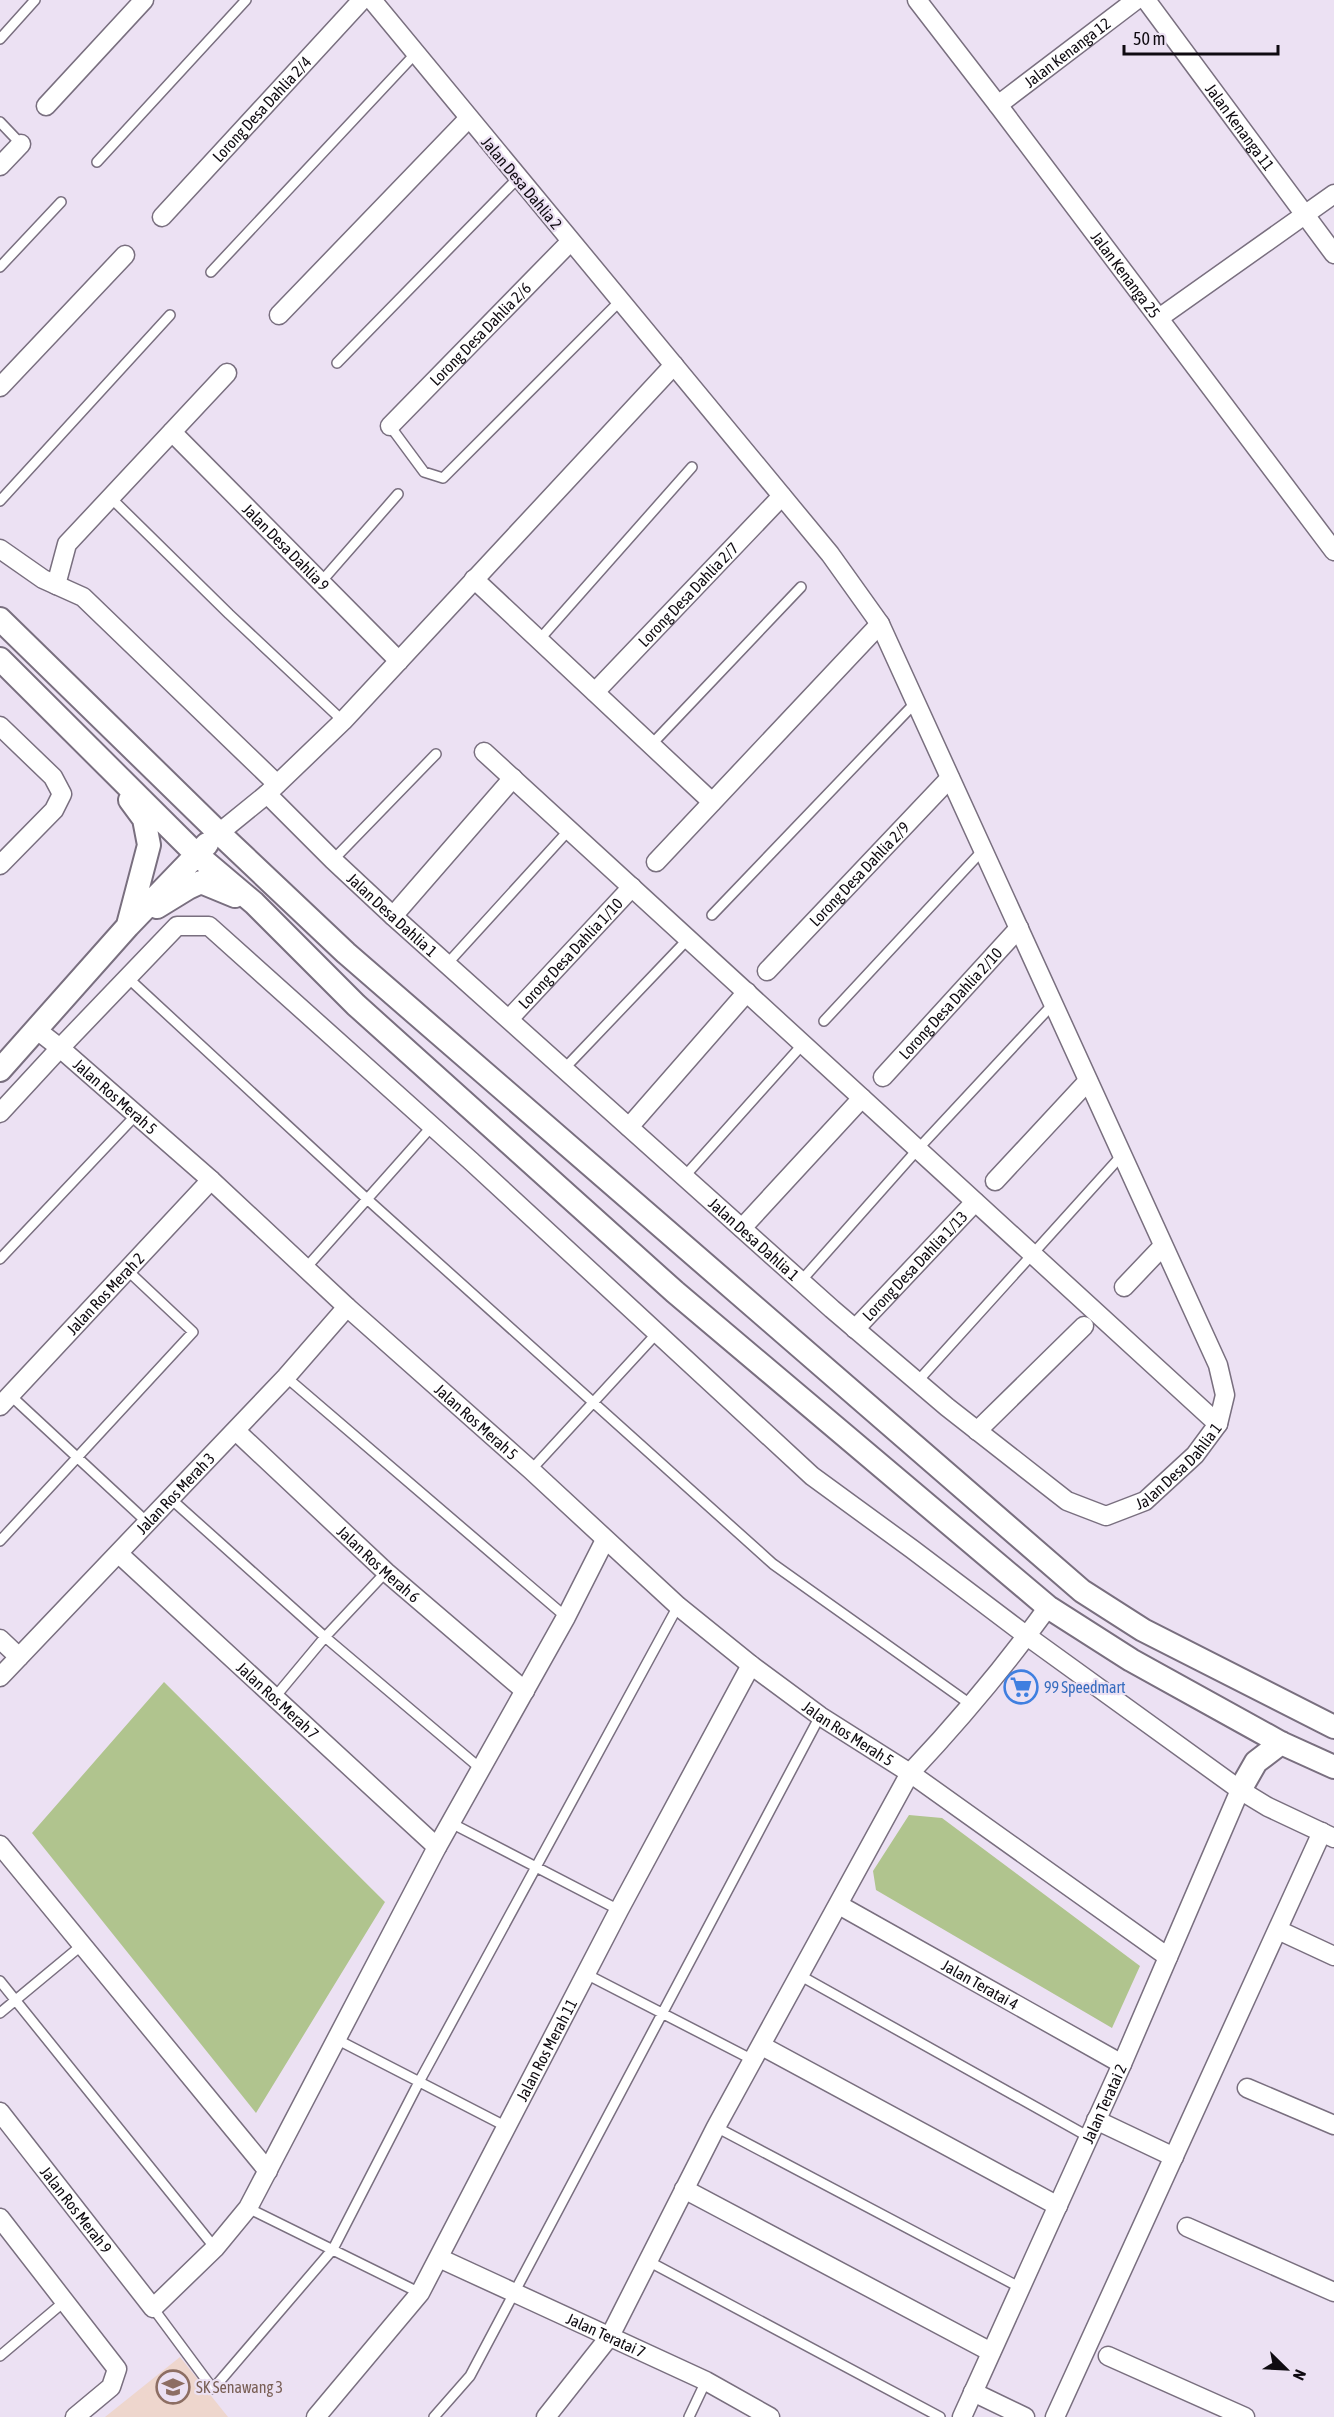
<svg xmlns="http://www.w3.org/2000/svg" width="1334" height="2417" viewBox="0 0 1334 2417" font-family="'Asap Condensed',sans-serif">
<rect width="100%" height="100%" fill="#ece1f3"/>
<path fill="#eed6cd" d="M180,2357L228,2417H105Z"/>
<path fill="#b0c48e" d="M164,1682L385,1902L256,2113L32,1833Z
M909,1815L942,1818L1140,1966L1112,2028L876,1890L873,1871Z"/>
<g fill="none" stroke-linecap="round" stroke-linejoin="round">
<defs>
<path id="service" d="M0,39L35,0
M0,122L21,144
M97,162L246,0
M0,267L61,202
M211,272L416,53
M337,363L518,178
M390,426L424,472L443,478L621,300
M111,498L229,614L343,721
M0,501L170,315
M321,582L398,494
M539,640L692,467
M651,745L801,587
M333,860L436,754
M712,915L916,702
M447,964L569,830
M128,978L367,1199L773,1564L970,1704
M824,1021L983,850
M564,1069L688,939
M684,1177L803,1044
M0,1259L136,1115
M305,1269L433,1125
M801,1281L918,1149L1053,1004
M286,1377L566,1617
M917,1382L1122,1155
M10,1395L148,1523
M531,1470L658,1332
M171,1499L325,1637L481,1769
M0,1541L193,1332L127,1270
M275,1697L325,1637L386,1572
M451,1823L619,1910
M586,1974L753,2060
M801,1976L1089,2137
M0,1981L215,2248
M0,2013L82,1945
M338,2040L505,2126
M716,2127L1021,2288
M248,2208L420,2293
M648,2261L940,2417
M153,2308L213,2389L333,2249L419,2082L678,1606
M0,2356L65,2301
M434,2417L470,2376L820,1716
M689,2417L706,2381"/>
<g id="minor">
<path id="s1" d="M917,0L998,105L1334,551"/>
<path id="s2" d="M1146,0L1334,254"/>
<path id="s3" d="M998,105L1136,0"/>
<path d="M46,106L144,0"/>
<path d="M0,166L21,144"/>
<path id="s4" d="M162,217L362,0"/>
<path d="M279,315L468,119"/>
<path d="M1159,318L1334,194"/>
<path d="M0,387L125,255"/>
<path id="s5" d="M390,426L570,242"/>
<path id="s6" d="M172,432L399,661"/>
<path d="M0,549L43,579L83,597L277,784"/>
<path d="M474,579L712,802"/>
<path d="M56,585L67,544L227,373"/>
<path id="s7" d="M595,692L782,496"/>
<path d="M0,726L53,777L62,794L54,810L0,865"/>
<path d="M484,752L1218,1424"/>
<path id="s8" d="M267,794L333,860L393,916L832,1309L947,1407L1067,1501L1106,1516L1145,1501L1195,1455L1218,1424L1225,1395L1218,1365L880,624L830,554L372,0"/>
<path d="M219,833L267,794L343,721L674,365"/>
<path d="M656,862L880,624"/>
<path d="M393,916L513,778"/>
<path id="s9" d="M767,971L950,778"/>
<path id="s10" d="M509,1019L632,887"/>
<path d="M37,1030L60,1048L177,926H209L471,1161L812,1476L912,1549L1027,1636L1240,1790L1268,1807L1334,1838"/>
<path id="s11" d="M883,1077L1019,928"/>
<path id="s12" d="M0,1113L60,1048L211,1180L347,1307L531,1470L678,1606L751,1665L820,1716L910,1773L1168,1957"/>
<path d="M629,1127L747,992"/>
<path d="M995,1181L1088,1081"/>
<path d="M742,1228L862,1098"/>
<path d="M1124,1287L1163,1246"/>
<path id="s13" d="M855,1329L975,1202"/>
<path id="s14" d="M0,1406L211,1180"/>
<path id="s15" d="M236,1431L386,1572L525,1691"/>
<path d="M977,1431L1084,1326"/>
<path id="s16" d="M119,1554L437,1847"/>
<path d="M0,1639L19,1657"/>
<path id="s17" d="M0,1677L286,1377L347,1307"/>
<path d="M0,1845L268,2171"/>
<path id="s18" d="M839,1905L1122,2064"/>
<path d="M1278,1930L1334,1956"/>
<path d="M762,2046L1058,2206"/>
<path d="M1247,2088L1334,2125"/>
<path id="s19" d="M0,2112L153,2308L215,2248L248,2208L437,1847L566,1617L605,1540"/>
<path d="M1096,2120L1174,2157"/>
<path d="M684,2189L991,2352"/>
<path d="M0,2218L117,2369L111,2387L75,2417"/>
<path d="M1187,2227L1334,2292"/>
<path id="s20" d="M439,2258L706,2381L770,2417"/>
<path d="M1108,2356L1245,2417"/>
<path d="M973,2392L1025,2417"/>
<path id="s21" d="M316,2417L420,2293L619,1910L751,1665"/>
<path d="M546,2417L610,2336L716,2127L910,1773C959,1721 1006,1665 1048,1607"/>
<path id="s22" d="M962,2417L1122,2064L1240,1790"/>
<path d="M1055,2417L1322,1832"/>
</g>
<path id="tertiary" d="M0,619L219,833L346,953L1082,1591L1143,1630L1334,1727
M0,659L196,854L254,903L356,1005L675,1292L1048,1607L1131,1660L1281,1743L1334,1767
M157,907L188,888L201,882L235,896
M128,925L149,845L144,819L130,800
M0,1070L128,926L207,844
M1240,1790L1256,1762L1281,1743"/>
</defs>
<use href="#service" stroke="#796f7f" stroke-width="12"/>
<use href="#minor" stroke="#796f7f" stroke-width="21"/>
<use href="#tertiary" stroke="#796f7f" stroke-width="26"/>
<use href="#service" stroke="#fff" stroke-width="9"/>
<use href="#minor" stroke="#fff" stroke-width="18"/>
<use href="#tertiary" stroke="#fff" stroke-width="22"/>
</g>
<defs>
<symbol id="supermarket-ring" viewBox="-11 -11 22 22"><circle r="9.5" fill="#ece1f3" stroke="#3f7fe0" stroke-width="1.5"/><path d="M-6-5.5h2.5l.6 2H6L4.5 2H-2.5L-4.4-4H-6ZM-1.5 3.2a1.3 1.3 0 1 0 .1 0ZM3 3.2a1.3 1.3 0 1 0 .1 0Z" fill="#3f7fe0"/></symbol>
<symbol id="school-ring" viewBox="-11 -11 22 22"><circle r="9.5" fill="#ece1f3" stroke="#8d6e63" stroke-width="1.5"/><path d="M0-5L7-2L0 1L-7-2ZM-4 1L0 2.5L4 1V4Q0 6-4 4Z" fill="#8d6e63"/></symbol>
</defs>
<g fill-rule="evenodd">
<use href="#supermarket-ring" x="1002" y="1668" width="38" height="38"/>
<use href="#school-ring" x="154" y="2368" width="38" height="38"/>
</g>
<g text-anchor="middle" stroke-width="4.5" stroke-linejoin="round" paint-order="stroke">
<g font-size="16" fill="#0f0b11" stroke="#ece1f3">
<text dy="6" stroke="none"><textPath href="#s3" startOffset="87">Jalan Kenanga 12</textPath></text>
<text dy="6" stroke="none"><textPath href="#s4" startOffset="147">Lorong Desa Dahlia 2/4</textPath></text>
<text dy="6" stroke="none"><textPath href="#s2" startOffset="158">Jalan Kenanga 11</textPath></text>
<text transform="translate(522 183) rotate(50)" y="6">Jalan Desa Dahlia 2</text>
<text dy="6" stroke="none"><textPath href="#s1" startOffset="345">Jalan Kenanga 25</textPath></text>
<text dy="6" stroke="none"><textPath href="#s5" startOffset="129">Lorong Desa Dahlia 2/6</textPath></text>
<text dy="6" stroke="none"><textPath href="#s6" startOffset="162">Jalan Desa Dahlia 9</textPath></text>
<text dy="6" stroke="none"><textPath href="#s7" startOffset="135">Lorong Desa Dahlia 2/7</textPath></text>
<text dy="6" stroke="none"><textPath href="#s9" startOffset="134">Lorong Desa Dahlia 2/9</textPath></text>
<text dy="6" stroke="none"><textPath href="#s8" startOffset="174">Jalan Desa Dahlia 1</textPath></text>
<text dy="6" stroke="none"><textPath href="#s10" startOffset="90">Lorong Desa Dahlia 1/10</textPath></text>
<text dy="6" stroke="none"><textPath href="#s11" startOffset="100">Lorong Desa Dahlia 2/10</textPath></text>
<text dy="6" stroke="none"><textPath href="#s12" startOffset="162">Jalan Ros Merah 5</textPath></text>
<text dy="6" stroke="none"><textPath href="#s8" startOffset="660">Jalan Desa Dahlia 1</textPath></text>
<text dy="6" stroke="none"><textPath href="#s13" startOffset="87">Lorong Desa Dahlia 1/13</textPath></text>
<text dy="6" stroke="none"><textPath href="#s14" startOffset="154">Jalan Ros Merah 2</textPath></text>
<text dy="6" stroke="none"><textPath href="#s12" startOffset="648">Jalan Ros Merah 5</textPath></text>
<text dy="6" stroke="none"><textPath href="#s8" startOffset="1200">Jalan Desa Dahlia 1</textPath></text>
<text dy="6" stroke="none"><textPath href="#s17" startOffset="254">Jalan Ros Merah 3</textPath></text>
<text dy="6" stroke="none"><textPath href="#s15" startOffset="195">Jalan Ros Merah 6</textPath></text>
<text dy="6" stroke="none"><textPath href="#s16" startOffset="216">Jalan Ros Merah 7</textPath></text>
<text dy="6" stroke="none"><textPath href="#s12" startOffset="1134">Jalan Ros Merah 5</textPath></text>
<text dy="6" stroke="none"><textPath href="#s18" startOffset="162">Jalan Teratai 4</textPath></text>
<text dy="6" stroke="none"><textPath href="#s21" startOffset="436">Jalan Ros Merah 11</textPath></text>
<text dy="6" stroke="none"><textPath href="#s22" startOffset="344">Jalan Teratai 2</textPath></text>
<text dy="6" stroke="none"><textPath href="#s19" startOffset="124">Jalan Ros Merah 9</textPath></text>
<text dy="6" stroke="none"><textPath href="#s20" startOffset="184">Jalan Teratai 7</textPath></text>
</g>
<g font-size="16" fill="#366cbe" stroke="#ece1f3" text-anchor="start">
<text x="1044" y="1693">99 Speedmart</text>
</g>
<g font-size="16" fill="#785e54" stroke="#ece1f3" text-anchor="start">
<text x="196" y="2393">SK Senawang 3</text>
</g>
</g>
<g transform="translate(1286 2369) rotate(114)" stroke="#ece1f3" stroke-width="4.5" paint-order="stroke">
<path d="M0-4.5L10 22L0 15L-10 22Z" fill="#0f0b11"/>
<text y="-9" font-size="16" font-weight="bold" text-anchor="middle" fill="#0f0b11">N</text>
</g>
<path d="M1124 45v9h154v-9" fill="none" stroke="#0f0b11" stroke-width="3"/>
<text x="1133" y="45" font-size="18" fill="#0f0b11" stroke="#ece1f3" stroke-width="4.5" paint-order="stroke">50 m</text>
</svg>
